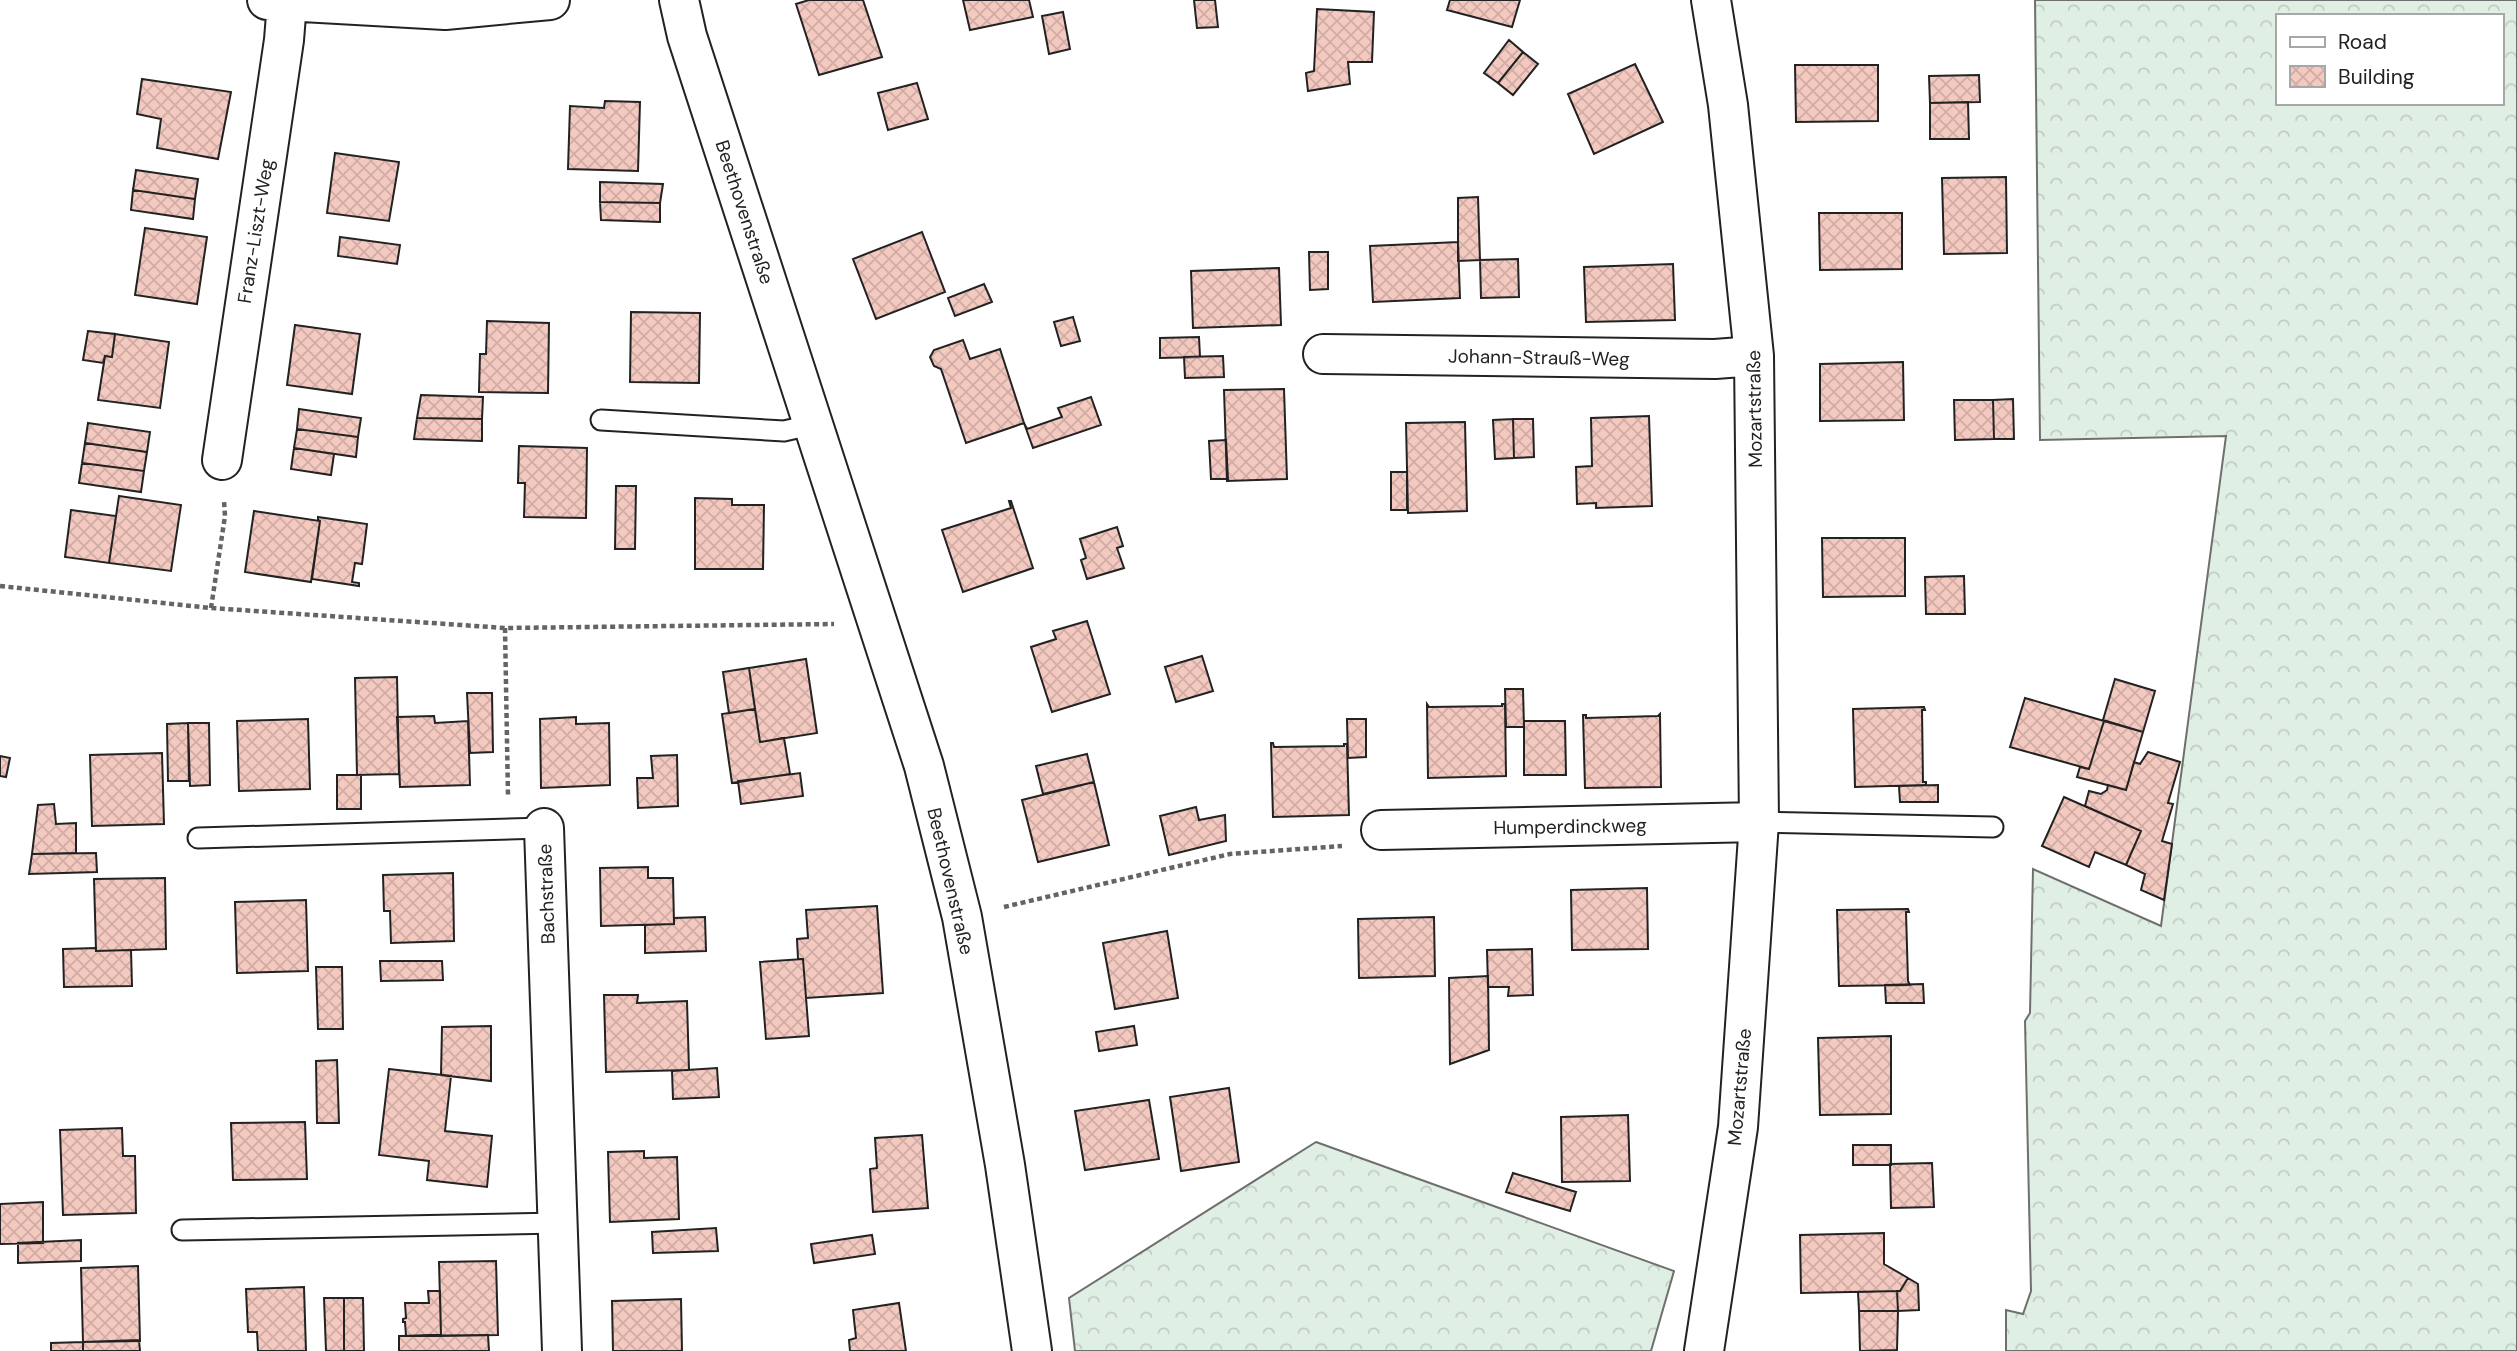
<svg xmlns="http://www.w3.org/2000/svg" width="2517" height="1351" viewBox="0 0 2517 1351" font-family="'DM Sans',sans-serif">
<defs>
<pattern id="forest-crowns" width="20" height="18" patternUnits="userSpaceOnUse" patternTransform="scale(1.75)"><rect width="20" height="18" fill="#e0efe3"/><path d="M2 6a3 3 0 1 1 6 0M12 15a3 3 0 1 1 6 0" fill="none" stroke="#c0cdc2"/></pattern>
<pattern id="building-cross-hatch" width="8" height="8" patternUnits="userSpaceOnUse" patternTransform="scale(1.75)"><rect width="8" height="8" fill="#f3c9c0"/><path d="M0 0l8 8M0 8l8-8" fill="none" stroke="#d0aca5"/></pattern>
</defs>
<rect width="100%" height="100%" fill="#fff"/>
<path fill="url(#forest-crowns)" stroke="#6f6f6f" stroke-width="2" fill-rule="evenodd" d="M2035,0H2517V1351H2006V1310L2023,1314L2031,1291L2025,1021L2030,1013L2033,869L2161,926L2226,436L2040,440ZM2277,16H2501V103H2277Z
M1316,1142L1674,1271L1651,1351H1075L1069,1298Z"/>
<path fill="url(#building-cross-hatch)" stroke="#222" stroke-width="2" d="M809,0H863L882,57L819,75L796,4Z
M963,0H1029L1033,17L970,30Z
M1194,0H1215L1218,27L1197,28Z
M1450,0H1520L1512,27L1447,10Z
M1317,9L1374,12L1372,62H1348L1350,84L1308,91L1306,73L1314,71Z
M1063,12L1070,49L1049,54L1042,16Z
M1509,40L1523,52L1498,83L1484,73Z
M1523,52L1538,64L1513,95L1498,83Z
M1635,64L1663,122L1594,154L1568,94Z
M1795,65H1878V121L1796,122Z
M1979,75L1980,102L1930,103L1929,76Z
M142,79L231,92L218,159L157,148L161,119L137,114Z
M917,83L928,119L888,130L878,93Z
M605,101L640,102L638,171L568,169L570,106L604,108Z
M1968,102L1969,139H1930V103Z
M335,153L399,162L389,221L327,213Z
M136,170L198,179L195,199L133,190Z
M2006,177L2007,253L1944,254L1942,178Z
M600,182L663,184L660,203L600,202Z
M133,190L195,199L193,219L131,210Z
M1478,197L1480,260L1458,261V198Z
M600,202L660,203V222L601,220Z
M1819,213H1902V269L1820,270Z
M145,228L207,237L197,304L135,295Z
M922,232L945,292L876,319L853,259Z
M340,237L400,245L397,264L338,256Z
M1458,242L1460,298L1373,302L1370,246Z
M1309,252H1328V289L1310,290Z
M1518,259L1519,297L1481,298L1480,260Z
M1673,264L1675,320L1586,322L1584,267Z
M1279,268L1281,325L1193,328L1191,271Z
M984,284L992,302L955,316L948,298Z
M631,312L700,313L699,383L630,382Z
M1073,317L1080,341L1061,346L1054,322Z
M487,321L549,323L548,393L479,392L480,354H486Z
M295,325L360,334L352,394L287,385Z
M88,331L115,334L112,357L105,356L103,363L83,360Z
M115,334L169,342L160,408L98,400L105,356L112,357Z
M1199,337L1200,357L1160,358V338Z
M963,340L970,359L1000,349L1024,423L966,443L941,369L934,366L930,357L934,350Z
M1223,356L1224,377L1185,378L1184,357Z
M1903,362L1904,420L1820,421V364Z
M1284,389L1287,479L1227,481L1224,390Z
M421,395L483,397L482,419L417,418Z
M1091,397L1101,425L1033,448L1024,423L1027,429L1062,417L1058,408Z
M2013,399L2014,439H1994L1993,400Z
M1954,400H1993L1994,439L1955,440Z
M299,409L361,418L358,437L297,429Z
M1649,416L1652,506L1596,508V503L1577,504L1576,467L1592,466L1591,418Z
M417,418L482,419V441L414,439Z
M1513,419H1533L1534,457L1514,458Z
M1513,419L1514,458L1495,459L1493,420Z
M1465,422L1467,511L1408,513L1406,423Z
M88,423L150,432L147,452L85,443Z
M297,429L358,437L356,457L294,448Z
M1226,440L1228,479H1211L1209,441Z
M85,443L147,452L144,471L82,463Z
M519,446L587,448L586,518L524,517L525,483H518Z
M294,448L334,454L331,475L291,469Z
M82,463L144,471L141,492L79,483Z
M1391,472H1407V510H1391Z
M616,486H636L635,549H615Z
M119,496L181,505L171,571L109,563Z
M695,498L732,499V505H764L763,569H695Z
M1009,501H1011L1033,568L963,592L942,530L1011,508Z
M71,510L116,516L109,563L65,557Z
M254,511L320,521L311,582L245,572Z
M318,517L367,524L362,564L355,563L352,582L359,583V586L312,579L320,521L318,520Z
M1117,527L1123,546L1117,548L1124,568L1087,579L1081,560L1086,558L1080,539Z
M1822,538H1905V596L1823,597Z
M1964,576L1965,614H1926L1925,577Z
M1087,621L1110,694L1052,712L1031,647L1056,639L1053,631Z
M1202,656L1213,691L1176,702L1165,667Z
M806,659L817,733L760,742L749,668Z
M749,668L755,709L729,713L723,672Z
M397,677L399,774L357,775L355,678Z
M2115,679L2155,691L2143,732L2103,720Z
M1505,689H1523L1524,727H1506Z
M467,693H492L493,752L470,753Z
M2025,698L2104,721L2089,769L2010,747Z
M1427,704L1429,707L1502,706V704H1505L1506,776L1428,778Z
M1924,707L1925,710H1922L1923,782H1926V785L1855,787L1853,709Z
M755,709L760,742L784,738L790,774L732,783L722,714Z
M1660,714L1661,787L1585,788L1583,715H1586V718L1658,716Z
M434,716L435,723L468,721L470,785L400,787L397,717Z
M576,717V724L609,723L610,785L541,788L540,719Z
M308,719L310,789L239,791L237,721Z
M1347,719H1366V757L1348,758Z
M1524,721H1565L1566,775H1524Z
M2104,721L2143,732L2126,790L2077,777L2080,767L2089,769Z
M188,723L189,781H168L167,724Z
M188,723H209L210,785L190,786Z
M1271,743H1273L1274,747L1344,746V744H1347L1349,815L1273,817Z
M2148,752L2180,762L2168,803L2173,804L2162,841L2172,844L2164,900L2141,890L2145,874L2126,865L2141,831L2085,806L2089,791L2101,794L2107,790L2108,785L2126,790L2134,762L2140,764Z
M162,753L164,824L92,826L90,755Z
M1087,754L1094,782L1043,794L1036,766Z
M677,755L678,806L638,808L637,778H653L651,756Z
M0,756L10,758L6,777L0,776Z
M800,773L803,796L741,804L738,781Z
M337,775H361V809H337Z
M1094,782L1109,845L1038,862L1022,800Z
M1938,785V802H1900L1899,786Z
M2064,797L2141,831L2126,865L2095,852L2089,867L2042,846Z
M54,804L56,824L76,823V853L32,854L38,805Z
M1196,807L1199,820L1225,815L1226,841L1169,855L1160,816Z
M96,853L97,872L29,874L32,854Z
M648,867V878H673L674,924L601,926L600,868Z
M453,873L454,941L391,943L390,911H384L383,875Z
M165,878L166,949L96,951L94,879Z
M1647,888L1648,949L1572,950L1571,890Z
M306,900L308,971L237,973L235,902Z
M877,906L883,993L806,998L803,959H798L797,939L808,938L806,910Z
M1908,909L1909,912H1906L1908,981L1910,985L1839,986L1837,910Z
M705,917L706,951L645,953V925L674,924V918Z
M1434,917L1435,976L1359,978L1358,919Z
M1167,931L1178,998L1115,1009L1103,943Z
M96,948V951L131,950L132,986L64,987L63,949Z
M1532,949L1533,995L1508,996L1509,987H1488L1487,950Z
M803,959L809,1036L766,1039L760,962Z
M380,961H442L443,980L381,981Z
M316,967H342L343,1029H318Z
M1488,976L1489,1050L1450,1064L1449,978Z
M1923,984L1924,1003H1886L1885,985Z
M604,995H638L637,1003L687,1001L689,1070L606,1072Z
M491,1026V1081L441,1075L442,1027Z
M1134,1026L1137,1045L1099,1051L1096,1032Z
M1891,1036V1114L1820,1115L1818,1038Z
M337,1060L339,1123H317L316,1061Z
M717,1068L719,1097L673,1099L672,1071Z
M389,1069L451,1076L445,1131L492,1136L487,1187L427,1180L429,1161L379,1155Z
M1229,1088L1239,1162L1181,1171L1170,1097Z
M1149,1100L1159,1159L1085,1170L1075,1111Z
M1628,1115L1630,1181L1562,1182L1561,1117Z
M305,1122L307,1179L233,1180L231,1123Z
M122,1128L123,1156H135L136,1213L63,1215L60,1130Z
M922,1135L928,1208L873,1212L870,1169L877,1168L875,1138Z
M1853,1145H1891V1165H1853Z
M644,1151V1158L677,1157L679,1219L610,1222L608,1152Z
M1932,1163L1934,1207L1891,1208L1890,1164Z
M1513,1173L1576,1192L1570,1211L1506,1192Z
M43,1202V1243L0,1244V1204Z
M716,1228L718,1251L653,1253L652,1232Z
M1884,1233V1264L1908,1278L1900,1291L1801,1293L1800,1235Z
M872,1235L875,1254L814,1263L811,1244Z
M81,1240V1261L18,1263V1243Z
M496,1261L498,1335L441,1336L439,1262Z
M138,1266L140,1341L83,1342L81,1268Z
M1908,1278L1918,1284L1919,1310L1898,1311L1897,1291H1900Z
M304,1287L306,1351H258L257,1332H248L246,1289Z
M428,1291H440L441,1335L406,1336L405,1322H403V1319L406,1318L405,1303H429Z
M1897,1291L1898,1311H1859L1858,1292Z
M324,1298H344V1351H326Z
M344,1298H363L364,1351H344Z
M681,1299L682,1351H613L612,1301Z
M899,1303L906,1351H850L849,1340L856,1338L853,1310Z
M1859,1311H1898L1897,1350L1860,1351Z
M488,1335L489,1351H399V1336Z
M139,1340L140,1351H83V1342Z
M83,1342V1351H51V1343Z"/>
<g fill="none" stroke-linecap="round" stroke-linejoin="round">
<defs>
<path id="lane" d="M601,420L784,431L815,424
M1759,822L1993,827
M198,838L544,828
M182,1230L559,1223"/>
<path id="street" d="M267,0L445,10L550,0
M679,0L687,36L924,766L962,917L1005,1165L1032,1351
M1323,354L1715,359L1754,356
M222,460L284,40L287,2
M544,828L562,1351
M1381,830L1759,822
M1704,1351L1738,1127L1759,822L1754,356L1728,105L1711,0"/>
</defs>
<use href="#lane" stroke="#222" stroke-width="23"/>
<use href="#street" stroke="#222" stroke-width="42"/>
<path stroke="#646464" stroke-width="4.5" stroke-dasharray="5 3.5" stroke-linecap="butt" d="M0,586L211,608L505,628L834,624
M211,608L225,516L224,501
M505,628L508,796
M1004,907L1230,854L1342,846"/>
<use href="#lane" stroke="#fff" stroke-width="19"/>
<use href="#street" stroke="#fff" stroke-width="38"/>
</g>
<g text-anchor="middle" stroke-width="5" stroke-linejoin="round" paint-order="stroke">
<g font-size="19" fill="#222" stroke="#fff">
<text transform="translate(745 212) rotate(72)" y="7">Beethovenstraße</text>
<text transform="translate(255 231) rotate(-81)" y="7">Franz-Liszt-Weg</text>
<text transform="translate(1539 357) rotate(1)" y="7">Johann-Strauß-Weg</text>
<text transform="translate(1754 409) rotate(-91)" y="7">Mozartstraße</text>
<text transform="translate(1570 826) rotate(-1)" y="7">Humperdinckweg</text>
<text transform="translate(951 881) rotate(77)" y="7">Beethovenstraße</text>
<text transform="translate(546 894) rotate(-92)" y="7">Bachstraße</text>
<text transform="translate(1739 1087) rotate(-85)" y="7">Mozartstraße</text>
</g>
</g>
<rect x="2276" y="14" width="228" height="91" fill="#ffffff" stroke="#a7a7a7" stroke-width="2"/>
<rect x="2290" y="37" width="35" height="10" fill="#ffffff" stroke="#a7a7a7" stroke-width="2"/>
<text x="2338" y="49" font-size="21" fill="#222222">Road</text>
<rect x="2290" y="66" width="35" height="21" fill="url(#building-cross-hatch)" stroke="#a7a7a7" stroke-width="2"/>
<text x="2338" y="84" font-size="21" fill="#222222">Building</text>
</svg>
